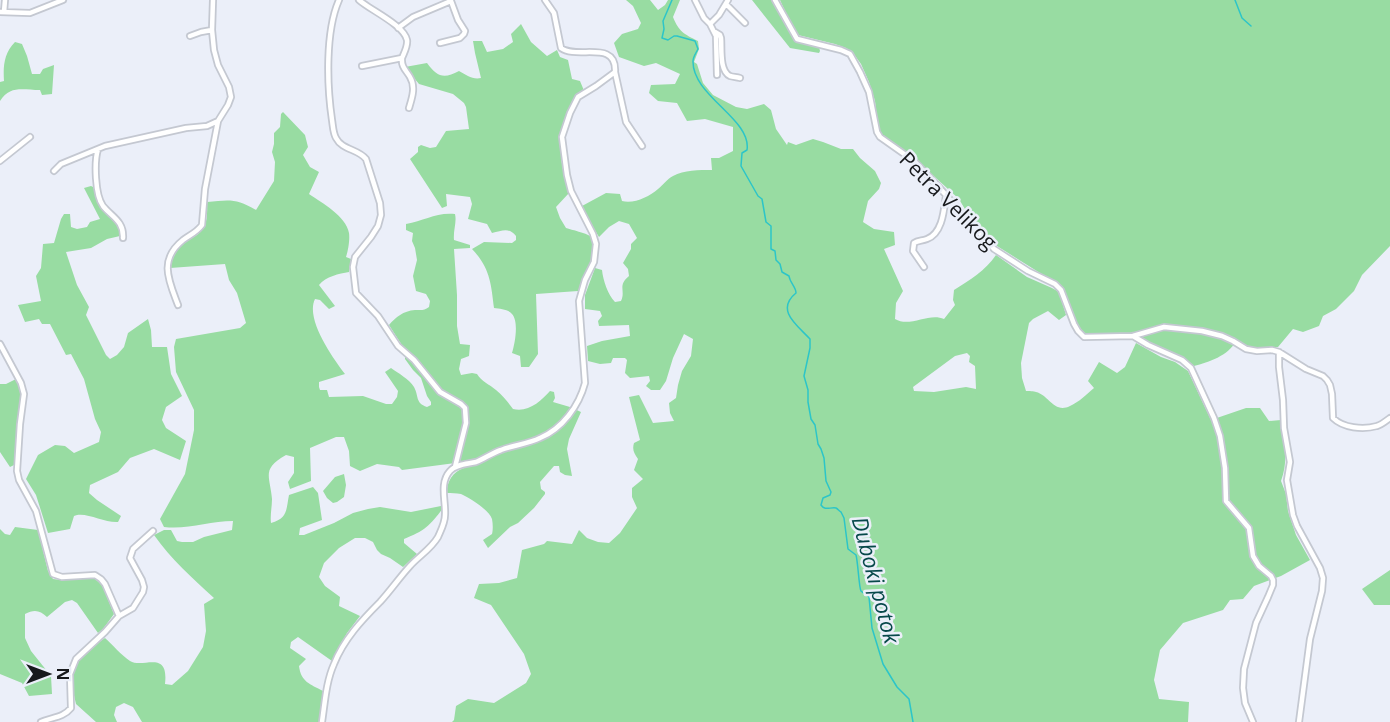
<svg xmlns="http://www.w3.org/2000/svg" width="1390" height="722" viewBox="0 0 1390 722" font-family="'Open Sans',sans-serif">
<rect width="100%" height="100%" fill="#ebeff9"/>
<path fill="#98dca2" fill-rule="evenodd" d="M626,0H650L658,10L665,5L668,0H680L673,17C679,32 684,34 698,41L699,49L694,62L697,64L703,83L713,95L736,107L747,109L764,104L771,110L776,129L787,145L788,142L796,145L813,139L823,142L841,149H853L860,158L875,171L881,183L879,189L868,201L863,222L874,229L894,232L895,245L884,249L903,291L896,303L895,319C910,328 929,312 944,319L955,305L953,300L954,290C970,280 985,271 996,255L1027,277L1052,288L1059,292L1066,315L1059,320L1048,311L1033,319L1029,323L1021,363L1022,378L1026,391C1029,391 1034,391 1036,392C1049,395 1054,414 1070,406C1079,402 1087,394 1094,388L1088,381L1099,362L1117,373L1125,367L1136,343L1161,357L1175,362L1188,371L1211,420L1246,408H1260L1269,421L1281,420C1284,442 1289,459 1281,481L1286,494L1288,511L1296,535L1310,560L1281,576L1254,586L1243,599L1230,600L1223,610L1183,623L1160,650L1154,680L1159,699L1189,702L1188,722H452L454,720L456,706L468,699L494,703L526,683L531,674L524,654L491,605L474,598L479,584L499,583L517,578L522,550L544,544L547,541L572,544L579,530L587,538L598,542L609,543L620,533L637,508L632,497V488L643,479L634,470L638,459C634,453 632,450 634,443L640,440L629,397L639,395L653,423L674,421L670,413L669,403L676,398L678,385L682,371L691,356L693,339L684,334L673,358L666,381L660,390H651L646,386L650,381L649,376L630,378L625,373L627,360L625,358H613L611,363L600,364L588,361L587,346L602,341L630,336L629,325L599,326L598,321L602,316L600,311L585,309V295L595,268L602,270C603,280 608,295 615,302L621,301C626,290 617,286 629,276L628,269L623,263L631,249V244L637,238L629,224L619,221L609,227L599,237L588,219L582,206L606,193L620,194L622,201C634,204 649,197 658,189C663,185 667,179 673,176C684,170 699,170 712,170L711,158H719L733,151V127L705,119L687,121L677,103L658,101L649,93L651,85L675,84L680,74L656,63L644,66L619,57L614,43L622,34L638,29L641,23L633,6ZM967,353L970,356L969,362L975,366L976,389L966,387L934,392L914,391L913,387L955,356Z
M752,0H773L796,41L819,47L820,51L819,53L790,48Z
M780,0H1390V246L1362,275L1354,291L1336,309L1323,316L1319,326L1303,332L1293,329L1278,347H1250L1236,341C1228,356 1209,362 1194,366L1185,360L1131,333L1101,334H1083L1079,329L1062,290L1056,283L997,246L966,211L959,199L915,159L883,137L878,128L875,101L869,82L861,64L853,53L846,48L835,44L798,35L789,20Z
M521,24L531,42L547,56L557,50L560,57L568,60L572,79L580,81L585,93C579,99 575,105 571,113C556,143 560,162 569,193L556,207L560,218L566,228C572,230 586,233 590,236C600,245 584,280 578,291L536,294L538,354L529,367H521L520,356L512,353C515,343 519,322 512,314C508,309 500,309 494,308C491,283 490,268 472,249L484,242L512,243L516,240V236C509,227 502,231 492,233L487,224L468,219L472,204L470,197L446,194L447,206L442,208L410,159L418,152V147L421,145L430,148L436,147L446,131L469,129L466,107L464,103L453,94L419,84L405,67L427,63C437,77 444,79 459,71C466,75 473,80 481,78L475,53L473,41H482L487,52L503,49L513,42L511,34Z
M15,42L22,44L27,56L32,74H40L43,69L54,65L52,94L42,95L40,90C23,90 10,85 0,101V82L4,81C3,66 4,53 15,42Z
M283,112L305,135L308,147L303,155L310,167L319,172L309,194C322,203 346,216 349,233C350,240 348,251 346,257L351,259L349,272C339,274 326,276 319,285L335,306L329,309L320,300L315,299C305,319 333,358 345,374L319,382V387L320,390H327L329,397L363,396L386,404H392L397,397L398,391L385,372L391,368C398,373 409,379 414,387C419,396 415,403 427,407L431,405V402L427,396L421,378L413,370L405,359V350L389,325C396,317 403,311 415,310C421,310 424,311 429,307L430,301L426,294L416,291L413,276L417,260L415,248L412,241L413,233L406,230V224C424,221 436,212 455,214C457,222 453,231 454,240L470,245V248L454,249L457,295V326L460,344L470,345L469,356L461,359L459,369L461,375L472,373L477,374C482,382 489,384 496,390C503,396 508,402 513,409C528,413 541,401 550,391L554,392L555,398L553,402L570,407L581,412L569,439L567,449L572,476L565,475L560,472L559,466H554L540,482L541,489L545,492V494L534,508L518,523L510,527L488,548L483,540L492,534C493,530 493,524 492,519C489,510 470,498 461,494C456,493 452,493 446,493C448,481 452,472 464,468L463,462L402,470L399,467L377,464L360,471L350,466L349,451L344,437H336L310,448L311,481L290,489L288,482L294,473V457L286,455C261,469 270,476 272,499C272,507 270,515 271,523C288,518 286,510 289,495L313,487L318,493L322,520L300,528L299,535H304L334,523L353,513L368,509L380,507L411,512L441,506L443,508C430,526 424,531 404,539V543L417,554L403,567L390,558L381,554L377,550L373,542L365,538H355L339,548L324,563L319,577L325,586L340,597L339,606L360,616L347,633L332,661L298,637L291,642L290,648L306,659L299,666C301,682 310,684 323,691L319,722H142L133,707L124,703L116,707L114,715L117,722H96L76,704C74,696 72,687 72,679C73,661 92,647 105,638C113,645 121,655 130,661C143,669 169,649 165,684L172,685L188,671L203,647L206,631L204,604L214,598C192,578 171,559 154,535L164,530H171L177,541L182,542H193L204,537L232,530L233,521C210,521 187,530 164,527L160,519L185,474L194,430V410L176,372L174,347L176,339L240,328L246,323L237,293L229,280L225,264L170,268C172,258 177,248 185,242C192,237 200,235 204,227C208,219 207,210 207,202C229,200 236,198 256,210L274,181L275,162L272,152L274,144V133L280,127L281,114Z
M91,186L95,188C96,195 97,202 101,207C109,218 120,221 120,236L107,239L91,248L66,252L77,285L89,307L86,315L106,355L110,359L117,355L124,347L128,333L148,319L151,330L152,347H167L171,374L182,396L166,407L162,420L166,428L186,441L180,460L154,449L130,458L118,472L90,485L89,493L97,500L121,516L118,522C104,523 85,511 74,516L70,529L48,533L36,495L26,479L38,455L55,445L65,446L74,453L99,442L101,432L95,419L84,379L71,354L66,355L50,324H42L39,319L25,322L18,305L41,301L36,276L41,268L43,244L54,243L61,219L64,214H70L71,227L77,229L87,227L90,222L100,219L84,188Z
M16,379L21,390V403L18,421L14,465L10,467L0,452V384H6Z
M344,474L346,485L344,497L337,502L333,503L327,498L323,491L335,477Z
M15,527L38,530L48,571L53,579L61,580L94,578L102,585L114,614L103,629L98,633L77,603L72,600L65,602L47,617C40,610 34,609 25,614V638L31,651L51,676L52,694L29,696L22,683L0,674V529L5,534L10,535Z
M1390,570V605H1374L1362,589Z"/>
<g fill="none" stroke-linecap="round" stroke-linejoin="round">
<path stroke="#2cc5c8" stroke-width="1.5" d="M672,0L663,21L664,29L662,38L668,40L674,36H677L695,41L698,49C696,53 693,57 693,61C692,96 752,119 747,150L742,153L741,166L758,196L762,199L766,222L771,226V249L775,251L776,260L780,264L782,272L789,276C790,283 796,287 796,293C775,310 797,325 810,339V348L804,376L808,390V402L811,419L815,425L818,444L821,449L824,458L826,481L831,492L830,495L823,498L821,505C825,511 830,507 836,508C838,509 839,511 841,512L844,518L848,549L856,555C858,562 859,588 861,591C863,593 867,595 869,597L872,628L883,664L897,687L909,699L913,722
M1235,0L1242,18L1251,26"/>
<defs>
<path id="minor" d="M339,0C325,32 327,86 332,120C333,126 333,133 336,138C342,150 358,149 366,159L380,203L381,215L378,226L371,237L355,257L353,267L356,293L378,316L398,346L414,360L440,392L461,404L465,408L466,423L455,467
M359,0C370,10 404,25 407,40C408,46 404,53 402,58L362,66
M695,0L704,18L710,24L719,15L728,0
M775,0L797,39L841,50L850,54L860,72L869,92L877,132L880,137L914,161L937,185L994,249L1028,271L1055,284L1061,290L1074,324L1078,331L1084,337L1133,336L1164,327L1202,331L1222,336L1233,341L1246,349L1257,351L1272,350L1279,352L1306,369L1323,376L1327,380L1330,385L1332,394L1333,418C1343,428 1363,430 1377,426C1381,425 1386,421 1390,418
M726,4L745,23
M0,12L30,13L63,0
M4,12L5,0
M710,24L716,36L717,75
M398,28L413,17L451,1L458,20L465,31L464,34L460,38L440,43
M715,32L720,35L721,38C722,48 719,71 730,76C733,77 737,77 740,78
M190,36L201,32L212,30
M402,58C401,67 406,70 410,77C416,87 412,98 409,108
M615,72L626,122L642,146
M98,149C94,162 95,195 103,206C112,217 124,221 123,238
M0,161L30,137
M54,171L61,164L105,146L186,128L207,126L218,121
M924,267L913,251L914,243C918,240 922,241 927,239C943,233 944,209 946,195
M178,305C169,281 158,260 183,240C190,235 197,232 202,225L205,189L218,121L228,105L231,97L229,87L218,65L214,50L212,30L213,0
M1133,336L1148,345L1182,360L1191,368L1214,418L1220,436L1225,468L1226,501L1249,528L1253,556L1259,566L1271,576L1273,580V585L1268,597L1256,623L1244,669L1243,688L1245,703L1253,722
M0,344L21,383L24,394L20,424L17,471L19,480L36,511L53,574L62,577L95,575L101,579L105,584L119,616
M1279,352V367L1283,400L1284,428L1290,462L1287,480L1293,515L1297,526L1320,568L1323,578L1322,591L1310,639L1299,722
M41,722C52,717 63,718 71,708L70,674L76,659L105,632L119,616L133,608L143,592L144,587L142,580L130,558L133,549L153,531
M322,722C325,702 326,682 334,664C344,639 362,620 380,602C391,590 399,578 410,566C419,556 431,549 438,537C441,530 445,523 445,515C446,501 439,483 450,471C456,464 468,464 476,462C484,459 492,453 501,450C514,445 528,444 540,438C562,429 579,406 585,383L579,301L585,280L594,262L596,244L593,234L571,191L567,175L562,137L570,113L578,97L596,86L615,72C617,39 577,60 561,48L554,13L545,0"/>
</defs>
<use href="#minor" stroke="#c4c8d1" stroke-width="8"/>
<use href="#minor" stroke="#fff" stroke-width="4.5"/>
</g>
<g text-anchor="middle" stroke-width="5" stroke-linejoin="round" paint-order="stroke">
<g font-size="21" fill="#17191c" stroke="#ebeff9">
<text transform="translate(948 201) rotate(45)" y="7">Petra Velikog</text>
</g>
<g font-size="22" font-style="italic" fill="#07494a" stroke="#ebeff9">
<text transform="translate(876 580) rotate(75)" y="8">Duboki potok</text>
</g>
</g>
<g transform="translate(48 674) rotate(90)" stroke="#ebeff9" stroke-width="4.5" paint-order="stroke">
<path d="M0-4.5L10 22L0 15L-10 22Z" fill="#17191c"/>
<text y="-9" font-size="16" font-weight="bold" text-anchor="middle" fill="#17191c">N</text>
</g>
</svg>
